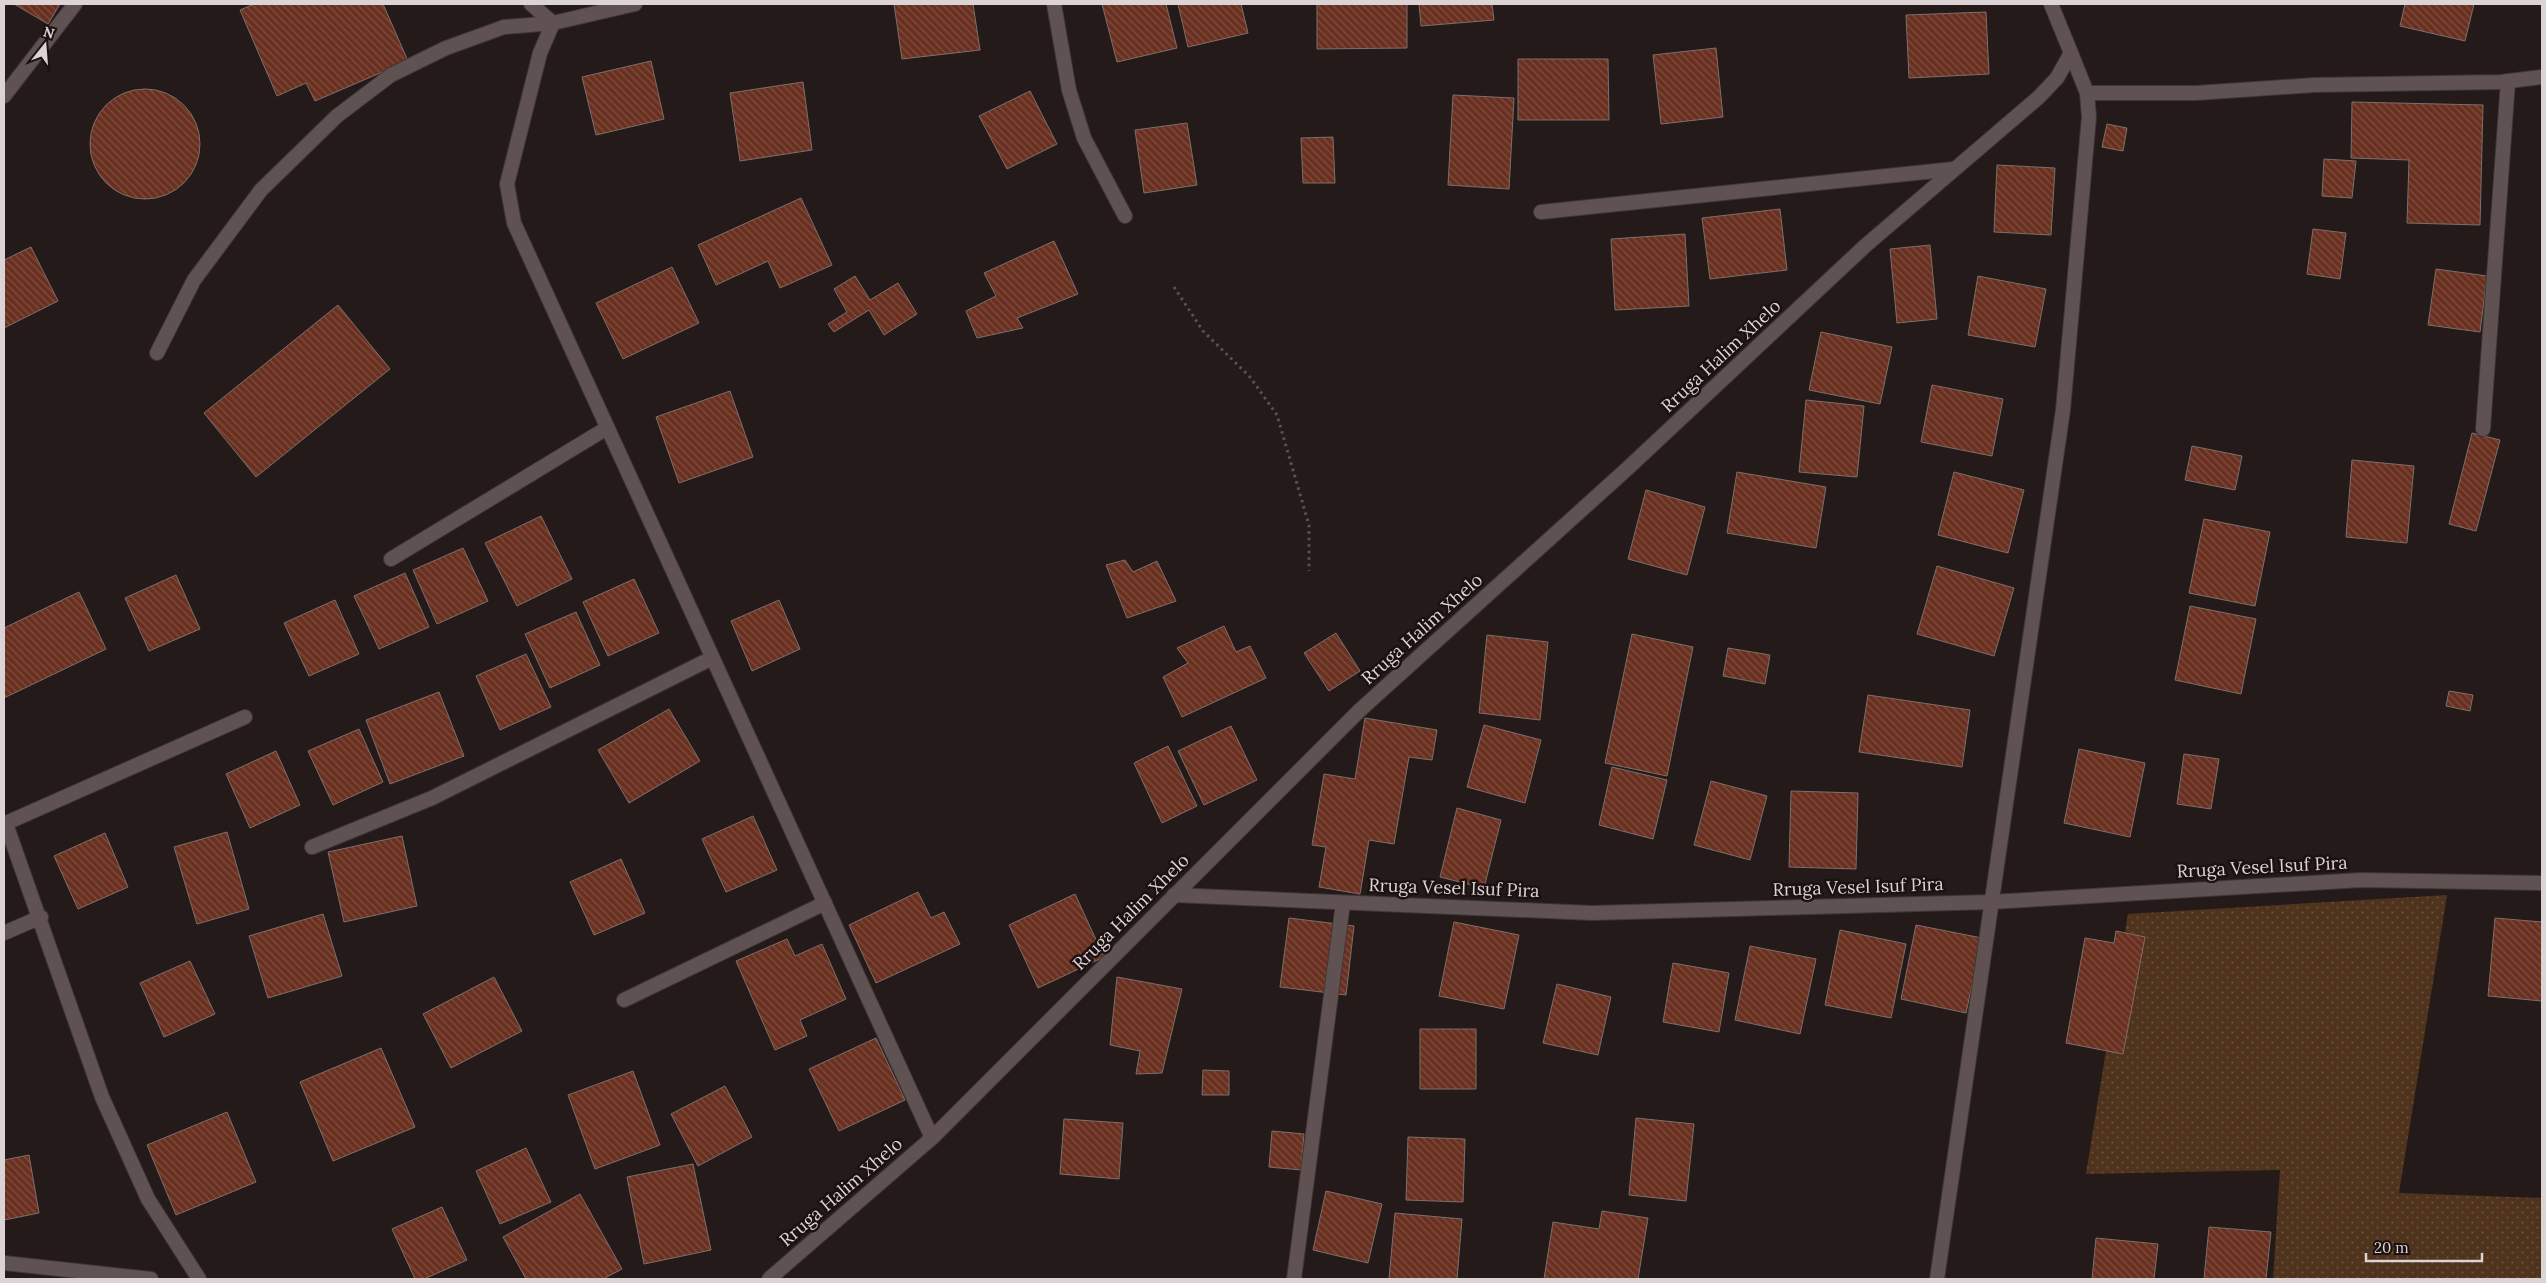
<svg xmlns="http://www.w3.org/2000/svg" width="2546" height="1283" viewBox="0 0 2546 1283" font-family="Lora,serif">
<defs>
<pattern id="grass-dots" width="8" height="8" patternUnits="userSpaceOnUse" patternTransform="scale(1.25)"><rect width="8" height="8" fill="#4f331c"/><path d="M2 2h.1M6 6h.1" fill="none" stroke="#68503c" stroke-width="1.8" stroke-linecap="round"/></pattern>
<pattern id="building-back-hatch" width="6" height="6" patternUnits="userSpaceOnUse" patternTransform="scale(1.25)"><rect width="6" height="6" fill="#693020"/><path d="M-1 5l2 2M0 0l6 6M5-1l2 2" fill="none" stroke="#7e4d40"/></pattern>
</defs>
<rect width="100%" height="100%" fill="#251a1a"/>
<path fill="url(#grass-dots)" d="M2447,895L2399,1193L2542,1198V1279H2273L2280,1170L2086,1174L2128,914Z"/>
<path fill="url(#building-back-hatch)" stroke="#7d6f6b" d="M14,4H60L48,24Z
M254,4H383L408,61L315,101L306,83L277,96L240,10Z
M894,4H973L980,50L902,59Z
M1102,4H1166L1177,48L1117,62Z
M1178,4H1241L1248,33L1188,47Z
M1317,4H1407V48L1317,49Z
M1419,4H1492L1494,20L1421,26Z
M2405,4H2474L2465,41L2400,26Z
M1986,12L1989,74L1909,78L1906,15Z
M1716,48L1723,117L1661,124L1653,55Z
M1518,59H1608L1609,120H1518Z
M651,61L664,119L596,135L582,77Z
M803,82L812,150L740,161L730,93Z
M90 144a55 55 0 1 1 110 0a55 55 0 1 1-110 0Z
M1030,91L1057,144L1007,169L979,116Z
M1453,95L1514,98L1509,189L1448,185Z
M2352,102L2483,105L2480,225L2407,223L2409,160L2351,158Z
M1187,123L1197,185L1144,193L1135,130Z
M2107,124L2127,128L2123,151L2102,147Z
M1333,137L1335,183H1303L1301,138Z
M2324,159L2356,161L2352,198L2322,196Z
M1997,165L2055,168L2051,235L1994,232Z
M801,198L832,265L780,288L768,261L716,285L698,245Z
M1780,209L1787,270L1710,279L1702,218Z
M2313,229L2346,233L2340,279L2307,274Z
M1685,234L1689,306L1615,310L1611,239Z
M1054,241L1078,294L1017,318L1023,328L977,338L966,311L996,296L984,273Z
M1930,245L1937,319L1897,323L1890,249Z
M31,247L58,301L4,328V260Z
M672,267L699,323L623,359L596,303Z
M2436,269L2487,276L2480,332L2428,325Z
M855,276L870,300L898,283L917,314L884,335L869,310L834,332L828,324L847,312L834,289Z
M1978,276L2046,289L2035,347L1968,335Z
M338,305L390,369L256,477L204,413Z
M1821,332L1892,347L1880,404L1809,390Z
M1932,385L2003,399L1992,456L1921,442Z
M730,391L753,457L679,483L656,417Z
M1806,400L1864,406L1857,477L1799,472Z
M2472,433L2500,440L2476,531L2449,524Z
M2192,446L2242,456L2235,490L2185,480Z
M2352,460L2414,466L2407,543L2346,537Z
M1737,472L1826,487L1816,548L1727,533Z
M1954,472L2024,490L2008,553L1938,535Z
M1646,490L1705,507L1687,575L1628,559Z
M541,516L572,579L517,606L485,543Z
M2204,519L2270,532L2255,606L2189,593Z
M463,548L488,601L437,624L413,570Z
M1125,560L1133,572L1157,561L1176,601L1127,618L1106,565Z
M1937,566L2014,588L1994,656L1917,634Z
M405,573L429,627L379,649L354,596Z
M176,575L200,629L149,651L125,598Z
M634,579L659,633L608,656L583,602Z
M79,592L106,649L4,698V628Z
M335,600L359,654L309,676L284,623Z
M779,600L800,649L752,671L731,621Z
M2190,606L2256,619L2241,694L2175,680Z
M576,612L600,665L550,688L525,634Z
M1224,626L1236,652L1250,646L1266,678L1182,717L1163,677L1188,663L1177,648Z
M1336,633L1360,671L1329,691L1304,653Z
M1632,634L1693,647L1667,776L1605,763Z
M1487,635L1548,642L1540,720L1479,713Z
M1728,648L1770,655L1765,684L1723,676Z
M526,654L551,707L500,730L476,676Z
M2449,691L2473,695L2470,711L2446,706Z
M439,692L464,756L390,784L366,720Z
M1868,695L1970,710L1962,767L1859,752Z
M669,709L700,761L629,803L598,750Z
M1365,718L1437,730L1432,760L1409,757L1394,844L1369,840L1360,894L1319,887L1326,847L1312,845L1324,774L1355,779Z
M1484,725L1541,740L1525,803L1467,787Z
M1231,726L1257,780L1204,805L1178,751Z
M359,729L383,782L333,805L308,751Z
M1168,746L1197,806L1162,823L1134,763Z
M2079,749L2145,763L2130,837L2064,823Z
M276,751L300,805L250,828L226,774Z
M2184,754L2219,759L2211,809L2177,804Z
M1612,767L1667,780L1653,839L1599,825Z
M1711,781L1767,796L1750,860L1694,845Z
M1791,791L1858,793L1856,869L1789,867Z
M1457,808L1501,820L1484,888L1440,877Z
M753,816L777,870L726,892L702,839Z
M227,832L249,909L197,924L174,847Z
M105,833L128,887L78,909L54,856Z
M402,836L417,906L344,922L328,852Z
M621,859L645,913L594,935L570,882Z
M918,892L931,918L944,912L960,944L876,983L849,925Z
M1075,894L1104,957L1038,988L1009,925Z
M323,914L342,976L268,998L249,936Z
M1289,918L1354,926L1346,995L1280,987Z
M2495,918L2542,922V1001L2488,996Z
M1454,922L1519,935L1504,1009L1439,996Z
M1916,925L1982,938L1966,1013L1901,999Z
M1840,930L1906,944L1891,1018L1825,1005Z
M2116,931L2145,937L2123,1054L2066,1043L2085,938L2114,943Z
M787,939L795,956L822,944L846,999L800,1020L807,1036L775,1050L736,961Z
M1750,946L1816,959L1800,1034L1735,1020Z
M190,961L215,1014L164,1037L140,983Z
M1673,963L1729,973L1719,1032L1663,1022Z
M494,977L522,1031L451,1068L423,1014Z
M1117,977L1182,989L1162,1073L1136,1074L1140,1051L1110,1045Z
M1557,984L1611,997L1598,1055L1543,1043Z
M1420,1029H1476V1089H1420Z
M876,1038L905,1100L839,1131L809,1069Z
M381,1048L415,1127L333,1161L300,1082Z
M1203,1070L1229,1071V1095H1202Z
M633,1071L660,1145L595,1169L568,1095Z
M725,1086L752,1137L698,1166L671,1114Z
M227,1112L256,1182L176,1215L147,1145Z
M1636,1118L1694,1124L1686,1201L1629,1195Z
M1064,1119L1123,1123L1119,1179L1060,1174Z
M1272,1131L1304,1134L1301,1170L1269,1167Z
M1408,1137L1465,1139L1463,1202L1406,1200Z
M526,1148L551,1202L500,1224L476,1171Z
M29,1155L39,1213L4,1220V1160Z
M693,1164L711,1250L644,1264L627,1177Z
M1326,1191L1382,1204L1368,1263L1313,1250Z
M580,1194L622,1269L603,1279H526L503,1237Z
M442,1207L467,1260L424,1279H415L392,1229Z
M1602,1211L1648,1218L1638,1279H1544L1553,1222L1599,1229Z
M1395,1213L1462,1219L1457,1279H1389Z
M2209,1227L2271,1232L2266,1279H2204Z
M2096,1238L2158,1244L2154,1279H2092Z"/>
<g fill="none" stroke-linecap="round" stroke-linejoin="round">
<defs>
<path id="service" d="M1054,4L1069,90L1084,138L1125,216
M1541,212L1954,169
M157,353L194,280L261,190L337,116L391,75L446,48L504,27L553,23
M2483,429L2508,81
M391,559L607,428
M4,824L245,717
M4,933L41,917
M624,1000L825,903
M1294,1279L1343,903"/>
<path id="minor" d="M553,23L540,53L507,184L514,223L932,1138
M2087,93H2196L2314,85L2501,82L2542,77
M6,824L102,1097L148,1199L199,1279
M312,847L432,798L712,658
M1174,895L1592,913L1991,902L2361,880L2542,883
M4,1263L151,1279
M769,1279L932,1138L1360,710L1628,468L1865,246L2039,97L2057,78L2071,53L2051,4
M1937,1279L2063,410L2089,117L2087,93L2071,53"/>
<path id="tertiary" d="M531,4L553,23L635,4
M4,96L75,4"/>
</defs>
<use href="#service" stroke="#3f3637" stroke-width="16"/>
<use href="#minor" stroke="#3f3637" stroke-width="16"/>
<use href="#tertiary" stroke="#3f3637" stroke-width="16"/>
<path stroke="#5c5252" stroke-width="3" stroke-dasharray="2.5 4" stroke-linecap="butt" d="M1174,287L1203,331L1250,377L1277,415L1309,525V571"/>
<use href="#service" stroke="#605253" stroke-width="14"/>
<use href="#minor" stroke="#605253" stroke-width="14"/>
<use href="#tertiary" stroke="#605253" stroke-width="14"/>
</g>
<g text-anchor="middle" stroke-width="5" stroke-linejoin="round" paint-order="stroke">
<g font-size="18" fill="#dcd3d4" stroke="#1c1111">
<text transform="translate(1721 356) rotate(-43)" y="6">Rruga Halim Xhelo</text>
<text transform="translate(1422 629) rotate(-42)" y="6">Rruga Halim Xhelo</text>
<text transform="translate(2262 867) rotate(-3)" y="6">Rruga Vesel Isuf Pira</text>
<text transform="translate(1858 887) rotate(-2)" y="6">Rruga Vesel Isuf Pira</text>
<text transform="translate(1454 888) rotate(2)" y="6">Rruga Vesel Isuf Pira</text>
<text transform="translate(1131 912) rotate(-45)" y="6">Rruga Halim Xhelo</text>
<text transform="translate(841 1192) rotate(-41)" y="6">Rruga Halim Xhelo</text>
</g>
</g>
<rect width="2546" height="1283" fill="none" stroke="#dcd3d4" stroke-width="10"/>
<g transform="translate(45 45) rotate(17)" stroke="#1c1111" stroke-width="4" paint-order="stroke">
<path d="M0-4L9 19L0 12L-9 19Z" fill="#dcd3d4"/>
<text y="-8" font-size="14" font-weight="bold" text-anchor="middle" fill="#dcd3d4">N</text>
</g>
<path d="M2366 1253v8h116v-8" fill="none" stroke="#dcd3d4" stroke-width="2.5"/>
<text x="2374" y="1253" font-size="15" fill="#dcd3d4" stroke="#1c1111" stroke-width="4" paint-order="stroke">20 m</text>
</svg>
